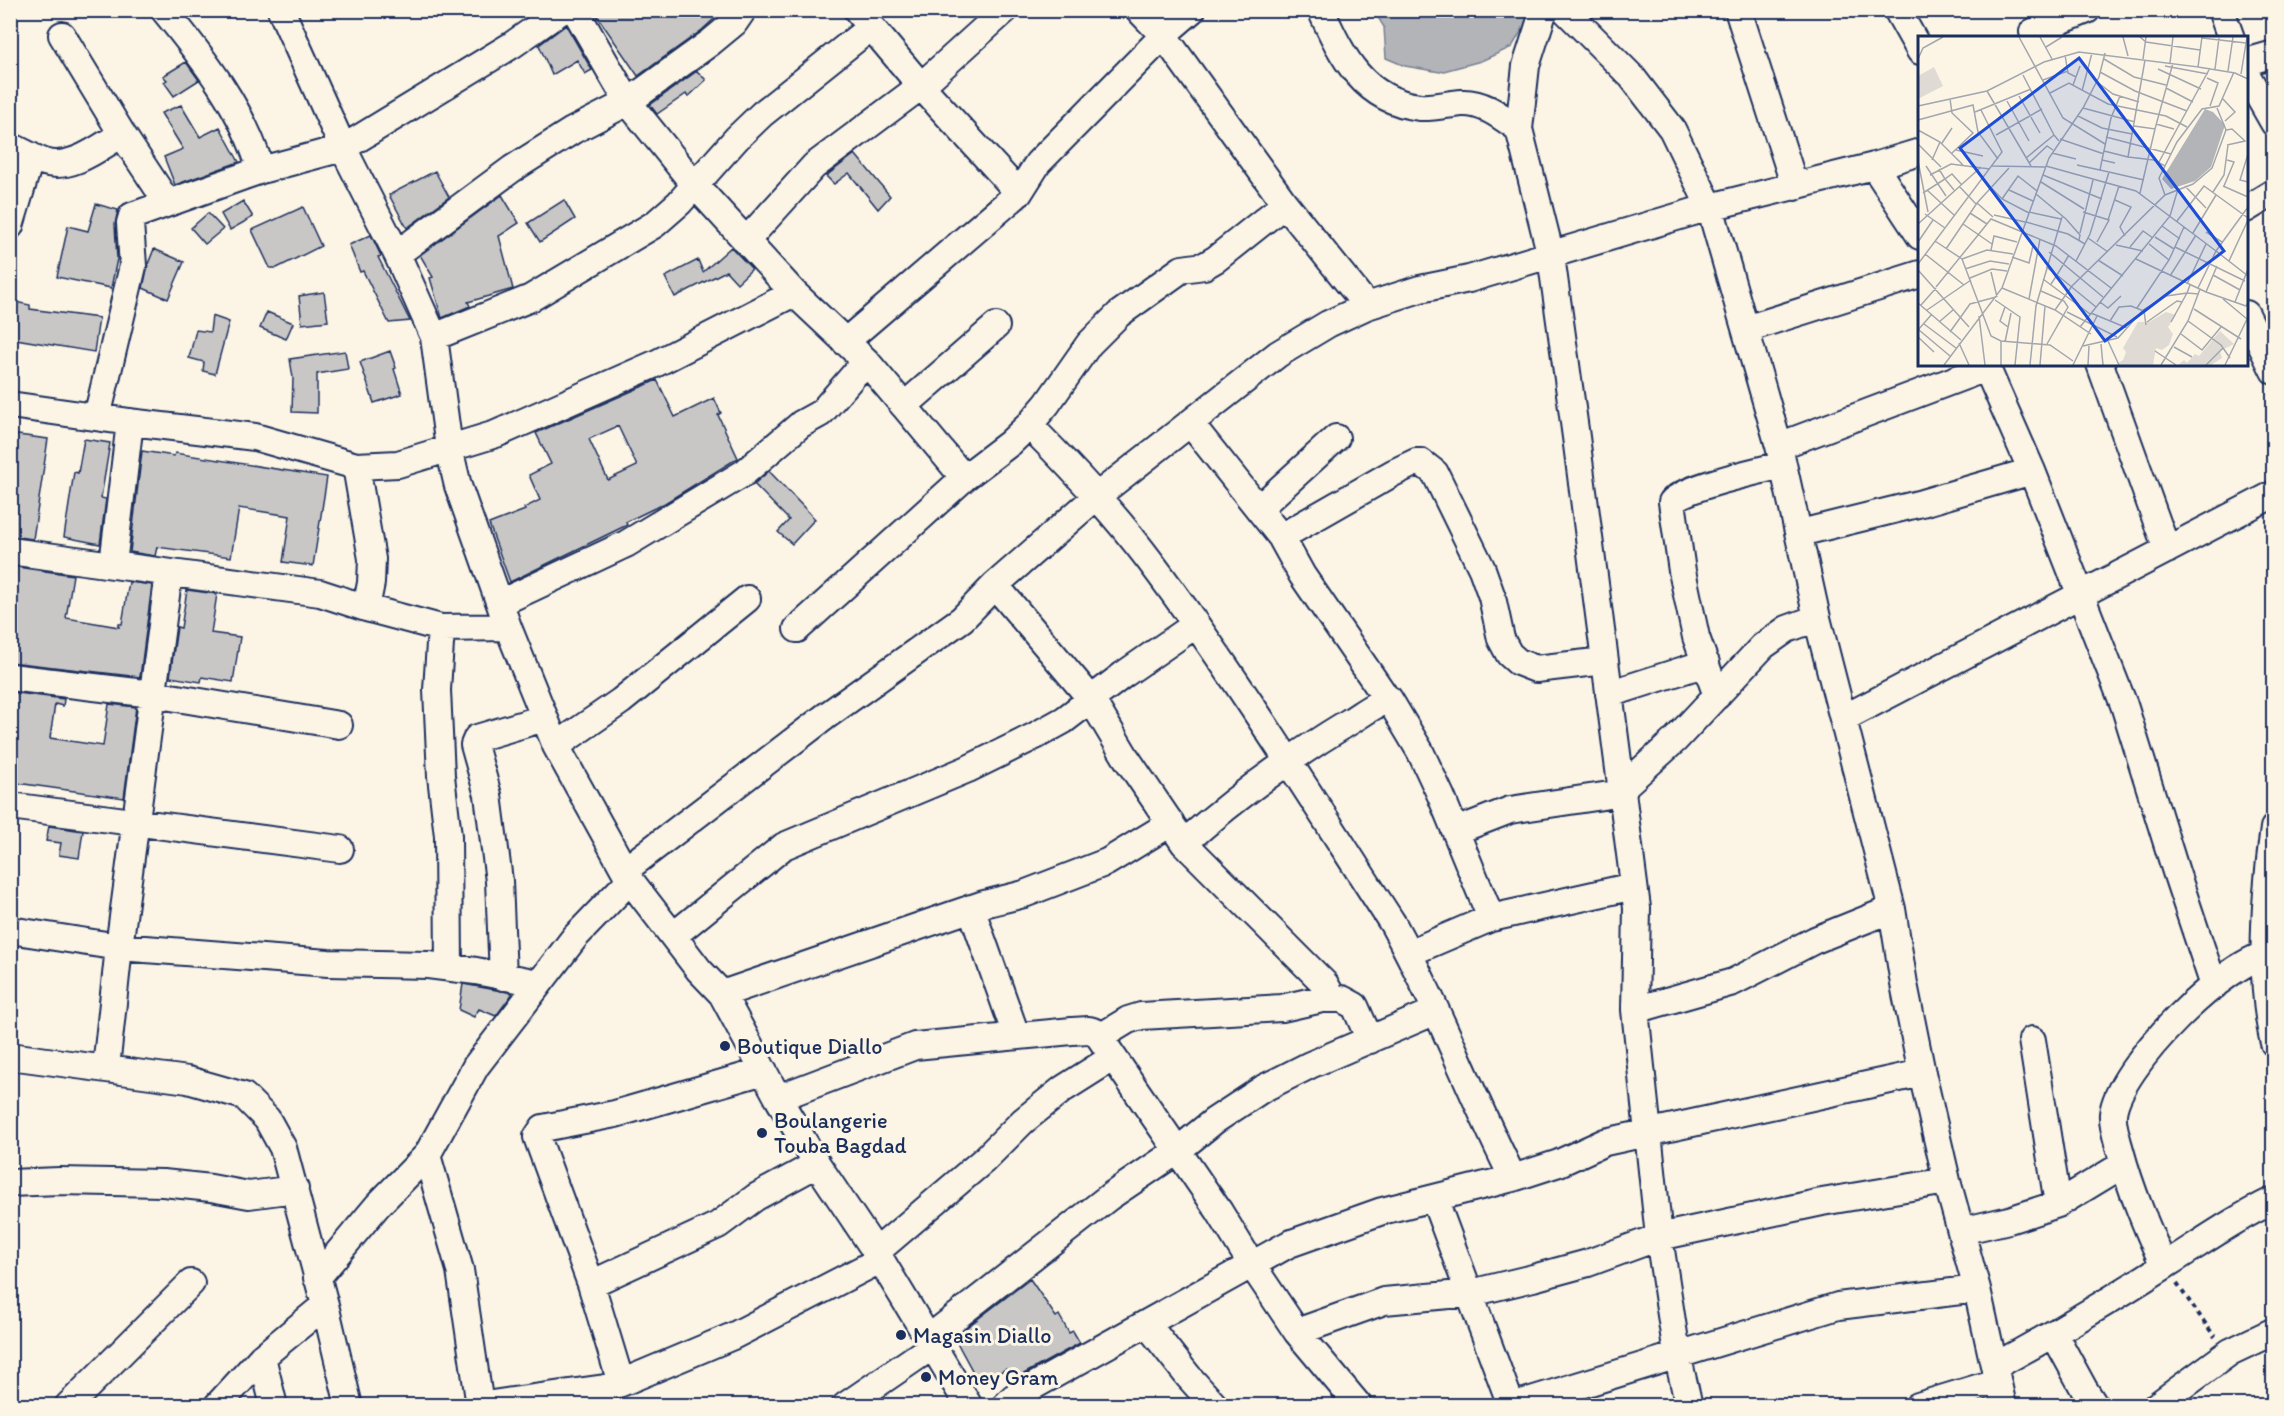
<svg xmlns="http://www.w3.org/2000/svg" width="2284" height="1416" viewBox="0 0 2284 1416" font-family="Itim,sans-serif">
<rect width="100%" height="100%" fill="#fcf5e5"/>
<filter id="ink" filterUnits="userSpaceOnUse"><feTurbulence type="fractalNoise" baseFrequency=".0167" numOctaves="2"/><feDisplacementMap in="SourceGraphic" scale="12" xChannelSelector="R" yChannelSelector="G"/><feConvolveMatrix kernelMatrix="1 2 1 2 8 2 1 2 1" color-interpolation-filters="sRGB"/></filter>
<g filter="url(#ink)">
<path fill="#b2b4b8" stroke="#767f94" stroke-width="1.5" d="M1374,11H1533L1512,47L1481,61L1440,72L1405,66L1386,58L1384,27Z"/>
<path fill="#c8c7c6" stroke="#1b2f5e" stroke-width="1.5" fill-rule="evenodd" d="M593,10H724L702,30L638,76Z
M566,25L592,70L585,74L577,60L552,75L539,45Z
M186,62L199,80L174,96L164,82L167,80L163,76Z
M697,71L706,80L688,97L686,94L657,114L650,105Z
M181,105L200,137L220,127L239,162L175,185L164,157L183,149L161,113Z
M855,154L890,196L878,209L849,173L834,184L826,176Z
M435,171L449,197L407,228L389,195Z
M502,195L519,223L499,236L513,289L468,302L470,306L442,318L430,278L433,277L420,255Z
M564,200L575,219L540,242L528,223Z
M243,201L253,217L230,230L221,214Z
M96,204L118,210L115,224L117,259L111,288L57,277L68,226L88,231Z
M303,207L321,246L277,268H270L252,230Z
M208,213L223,229L205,244L191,228Z
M371,235L381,256L378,257L410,321L389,323L363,271L360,272L349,245Z
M731,247L752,269L737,283L726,271L675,297L665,277L698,260L703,272Z
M154,249L184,262L168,299L143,288L148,264Z
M324,292L328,321L302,324L299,296Z
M10,301L30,305V309L99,318L94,352L10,338Z
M267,312L293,323L286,339L260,328Z
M212,316L229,322L215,374L203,371L204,362L189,358L196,330L210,332Z
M345,351L348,369L317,374V413L292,412L293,378L290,359Z
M390,351L396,368L394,369L402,394L374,403L360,362Z
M657,380L675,417L714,398L721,413L718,415L738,458L665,503L626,522L627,525L510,582L489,524L525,510L524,508L540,500L529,475L551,464L536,433ZM618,426L637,466L608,480L589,439Z
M10,434L48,439L33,539L10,536Z
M84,439L110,443L101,498L106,499L100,544L64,537L74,472L78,473Z
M142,451L174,456L175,453L327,477L313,566L283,562L290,516L239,508L231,557L157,547L155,556L130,552Z
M769,471L815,519L792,544L778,532L789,520L754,484Z
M10,566L73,575L66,618L119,627V624H122L129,582L152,585L140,677L10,662Z
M187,590L217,594L211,633L240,637L233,682L202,677L201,682L170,677L177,627L181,628Z
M10,692L64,699L63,706L55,704L50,738L103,746L109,704L136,707L124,798L10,782Z
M49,826L83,831L79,858L59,855L61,843L46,841Z
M463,984L474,986L513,993L496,1016L479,1009L474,1017L459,1010Z
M1030,1279L1056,1317L1059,1315L1069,1333L1073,1331L1080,1343L1011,1381L1006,1369L979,1383L954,1337Z"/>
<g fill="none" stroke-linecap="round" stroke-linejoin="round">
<defs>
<path id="minor" d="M164,10C204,59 243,109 261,170
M281,10L343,148L397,254L434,337L449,448L458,486L508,627L556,746L630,880L699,970L722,994L778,1098L817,1164L876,1252L969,1406
M575,10L628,102L694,184L794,293L866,361L904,406L996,326
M1139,10L1164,36L1285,204L1367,306
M1321,10C1342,57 1364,101 1420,107C1434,108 1448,104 1462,103C1484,102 1502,117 1519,129
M1544,10L1526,66L1519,129L1551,256L1576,437L1637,908L1635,1010L1659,1237L1677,1354L1689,1406
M1565,10L1632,77L1672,129L1710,207L1779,446L1817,618L1892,909L1904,984L1922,1073L1947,1181L1977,1289L2003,1406
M1738,10L1795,187
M1897,10L1920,51
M2221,10L2231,38
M2033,32L2087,10
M62,35L122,134L167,202
M2246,62L2274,54
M2246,74L2274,123
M10,146C22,151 33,158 44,162C71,171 100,147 122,134
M1874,166L1920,236
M1019,193L1038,163L1171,28L1192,10
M2246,209L2274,192
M10,226L31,156
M746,241L814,166L921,86L1005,10
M397,254L512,169L572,131L628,102L711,42L734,23L743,10
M2246,314L2274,371
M1746,329L1920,274
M434,337L531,298L655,224L679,203L737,138L762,114L871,27
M845,342L1019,193L921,86L857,10
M1985,364L2032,471L2124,705L2176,872L2214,986
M2100,364L2167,550
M10,405L130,422L255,437L356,466L398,464L496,434L655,364L794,293
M97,417L133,266L130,223L132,216L261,170L343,148L512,45L562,10
M1191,424L1281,537L1302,575L1387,699
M1029,425C1072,468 1113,512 1150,561C1237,677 1314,802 1393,924C1438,1006 1471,1095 1513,1178
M1779,446L1986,368
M356,466L372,559L371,583L366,608
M964,478L1010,443L1029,425L1047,404L1089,344L1119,314L1182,269L1204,266L1216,259L1285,204
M1259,508L1336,438
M1800,533L1922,503L2032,471
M1281,537L1393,473L1416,462H1421L1435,473L1482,569L1492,597L1501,639L1509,654L1518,662L1536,669L1604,661
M10,551L320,593L366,608L441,628
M113,564L130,422
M995,585L1091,699L1125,756L1184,843L1325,984L1333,998
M500,603L626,544L744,473L801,424L821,413L866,361
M797,629L964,478L904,406
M10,677L153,694L339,725
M1609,694L1706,663
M1717,696L1696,637L1682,571L1672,502C1677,489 1765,469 1783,465
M1844,718L2274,494
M556,746L621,701L747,599
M1622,788L1675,740L1763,646L1787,629L1817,618
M10,806L340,849
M2274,828C2265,894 2258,979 2274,1043
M1456,831L1510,810L1623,793
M1184,843C1235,798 1291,757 1349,722C1362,714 1376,703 1389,699L1420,751L1441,796L1491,918
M625,870L826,716L962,619L995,585L1097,496L1278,354L1328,324L1367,306L1420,289L1469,279L1710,207L1874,166L1920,152
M971,908L1016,1035
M10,930L119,947L328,963L428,965L476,971L538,983
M673,936L784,846L968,769L1035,736L1064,720L1123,675L1195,625
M1409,953L1491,918L1634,886
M449,967L448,836L441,776L437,690L441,628L508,627
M503,977L499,881L488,795L474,745L477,738L544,718
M722,994L984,904L1024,894L1107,862L1171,823
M1635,1010L1733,982L1815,940L1892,909
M1100,1037L1128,1020L1141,1016L1282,1008L1322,999H1342L1355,1006L1370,1040
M10,1056L188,1080L244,1096L267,1119L283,1148L325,1305L349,1406
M106,1068L119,947L169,573
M778,1098L915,1046L1072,1031L1089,1030L1096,1032L1219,1211L1252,1265L1297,1332L1359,1406
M427,1155L460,1270L480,1406
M10,1183L59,1181L163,1183L211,1188L249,1195L295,1189
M1434,1198L1511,1405L1509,1406
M2058,1204L2124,1164
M1961,1231L2009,1220L2058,1204L2032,1040
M876,1252L984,1160L1023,1121L1063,1089L1112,1058
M2164,1266C2147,1228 2131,1191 2120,1150C2117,1139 2112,1125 2113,1114C2117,1068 2228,957 2274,953
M317,1278L378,1205L427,1155L476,1066L575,937L630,880
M591,1284L718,1225L756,1197L817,1164
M1147,1324L1188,1376L1215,1406
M1297,1332L1384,1301L1471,1293L1533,1278L1588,1263L1659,1237L1822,1202L1947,1181
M2054,1334L2084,1389L2095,1406
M929,1338L1109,1197L1177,1151L1214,1121L1264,1088L1310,1065L1436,1011
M262,1357L274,1406
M1995,1366C2053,1335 2109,1301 2164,1266C2201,1243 2234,1219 2274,1200
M621,1383L591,1284L537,1137L543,1128L615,1114L764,1071
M68,1406L191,1283
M217,1406L262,1357L325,1305
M478,1406L605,1388L621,1383L733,1336L880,1260
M845,1406L934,1345
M1005,1406L1014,1397L1289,1244L1382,1211L1513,1178L1559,1163L1605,1142L1922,1073
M1512,1406L1838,1306L1977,1289
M1918,1406L1997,1382
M2156,1406L2230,1352L2274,1331"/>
</defs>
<use href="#minor" stroke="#1b2f5e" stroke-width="30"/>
<path stroke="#1b2f5e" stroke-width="4" stroke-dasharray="4.5 4.5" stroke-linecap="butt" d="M2177,1284L2215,1337"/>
<use href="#minor" stroke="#fcf5e5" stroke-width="26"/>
</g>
</g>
<g fill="#1b2f5e" stroke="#fcf5e5" stroke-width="2">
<circle cx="725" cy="1046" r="6"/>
<circle cx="762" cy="1133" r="6"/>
<circle cx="901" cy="1335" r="6"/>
<circle cx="926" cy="1377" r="6"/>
</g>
<g text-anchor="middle" stroke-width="6" stroke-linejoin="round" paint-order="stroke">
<g font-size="22" fill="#1b2f5e" stroke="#fcf5e5" text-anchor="start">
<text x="737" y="1054">Boutique Diallo</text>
<text x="774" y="1128">Boulangerie<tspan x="774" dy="25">Touba Bagdad</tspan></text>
<text x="913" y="1343">Magasin Diallo</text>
<text x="938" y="1385">Money Gram</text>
</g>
</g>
<g transform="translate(1918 36)">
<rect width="330" height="330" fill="#fcf5e5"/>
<path d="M16,31L25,50L0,63V40ZM248,276L258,279L250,291L255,298L251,309L244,314L238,312L235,329H197L205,324L208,316L205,312L220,286H231ZM302,295L316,308L302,315L304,322L293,329H260L266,324L269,327L277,318L281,320Z" fill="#dfdbd4"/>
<path d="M287,73L295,76L307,89L293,131L277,145L253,153L244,143Z" fill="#b2b4b8"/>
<path fill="none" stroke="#a2a6af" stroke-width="1.5" d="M101,1L145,82L187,108M122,1L134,23M205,1L210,20M222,1L228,6L282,14M284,2L328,7M128,11L144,1M147,19L150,37L158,41M0,23L5,12L25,1M186,23L216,41L248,49M225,23L228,1M252,27L255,1M247,30L290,38M280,31L317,37L330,43M240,33L283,53M297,33L301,2M310,35L315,1M182,36L217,55L269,75M323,38L329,1M105,39L136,99M289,42L300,47L292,70M125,44L150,35M179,46L195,58L221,66M155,49L162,30M248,52L275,66M69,55L113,130M164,55L174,17M132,57L151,47L190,68L248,80L269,91M101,60L122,97M32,63L34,77L55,97L34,117M305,63L317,76L307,85M89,65L111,105M0,70L69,55L126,26L161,16L280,31L284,1M165,72L217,86M57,76L113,53M160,80L184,92L214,98M0,84L55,69L60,96L80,123M238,88L256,93M216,90L237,93L255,27M0,94L22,106L45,129M308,94L314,93L327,105L309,109M78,99L124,73M188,101L253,118M142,103L186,118M24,107L34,92M0,108L23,131M38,114L65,120M186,115L210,121L227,24M134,117L158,123M330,118L322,144L330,146M210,121L236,124L247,130M108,122L136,99L141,105M14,124L22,106M0,125L10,176M241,126L292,32M111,127L129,110L135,114M197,127L184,124L193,82L202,60M159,129L182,134L184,124M8,130L28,160M74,130L127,131M128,130L218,155L298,215M182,134L226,144M12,139L33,128L72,133M125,139L184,163M64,142L84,163L111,177M123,146L166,173M41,150L58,168M267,150L288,172M305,150L330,161M306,150L316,126L309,124M9,154L36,179M36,154L27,143L34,138L43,148M91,154L115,165M295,156L306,139L310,109M5,157L27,143L21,133M222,157L237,93M118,158L148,183L162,199L161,204M247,159L241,142L259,106L284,73L301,70L316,36M84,163L100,140L119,155M197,164L213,171L202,191L207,200M59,167L75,181M111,176L143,183M165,176L191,184L179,206M52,177L69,188M7,178L27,192M76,179L107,186M190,184L201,150M259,185L286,150L330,182M108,186L150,198L167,208M0,188L63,131M45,188L74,208M244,190L262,203M288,196L304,206M162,197L175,144M275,197L298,159M237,201L256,213M170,202L190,216M17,205L44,223L73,300L83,305L132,309L155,325M0,206L15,184M231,208L251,224M198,209L225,215M212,211L225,195L235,202M257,211L327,245M28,213L59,167L91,132M73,214L76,200L99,206M298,215L330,240M131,216L185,261M7,218L46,249M94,221L111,227L115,210M44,223L69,214L95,218M218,223L288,256L328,270L330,266M180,224L205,240M158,225L172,198L191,136M311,225L330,184M0,228L84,116L63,74M128,231L139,239L151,219M47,233L72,225L91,228M0,234L51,291M73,236L79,261M295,239L322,254M252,240L278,199M52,242L74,233L89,235M125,243L172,278M133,248L139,239L178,271M269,248L288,208M18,251L73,183L138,210L193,252M84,252L137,274L173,298M280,252L298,215L330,171M123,255L146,265L150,271L129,308M288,256L299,230M111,263L122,203M305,263L329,283M77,264L102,281L97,329M182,266L190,272L203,260M317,266L330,233M0,267L43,304M3,269L18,252M87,271L82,285L90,291M219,272L251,224L266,191M276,273L323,303M9,274L53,244M137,274L154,250L247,159L275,148L294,132L308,94L299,72M149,276L199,301M173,277L209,292M61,280L67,329M192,285L201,271L213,270L226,275L228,289M270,285L303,309L312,322M21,286L35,274M229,286L259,265L264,266M253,286L269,257L281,258M6,288L38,312M162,291L252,180L260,153M0,294L14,278M1,294L32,320M32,296L52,268L78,261M263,298L284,314L303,291M0,301L16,316M83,305V329M190,305L201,329M87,306L93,277M41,307L51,329M183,308L185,329M165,310L200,302L225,274L248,260L269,257L272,249M256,311L274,321M237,315L258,329M26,329L84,252L131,122L165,72L181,41L187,17M112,329L118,270L144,181M122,329L127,270M155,329L179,280M170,329L171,310M243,329L270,285L282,253M288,329L305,312M307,329L330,281"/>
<path fill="#1d4ed8" fill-opacity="0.15" stroke="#1d4ed8" stroke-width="3" d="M161,22L306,215L187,305L42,112Z"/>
<rect width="330" height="330" fill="none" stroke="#1b2f5e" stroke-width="3"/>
</g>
<rect width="2284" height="1416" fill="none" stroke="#fcf5e5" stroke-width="36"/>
<rect x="18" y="18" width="2248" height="1380" fill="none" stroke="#1b2f5e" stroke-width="2" filter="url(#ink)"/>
</svg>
